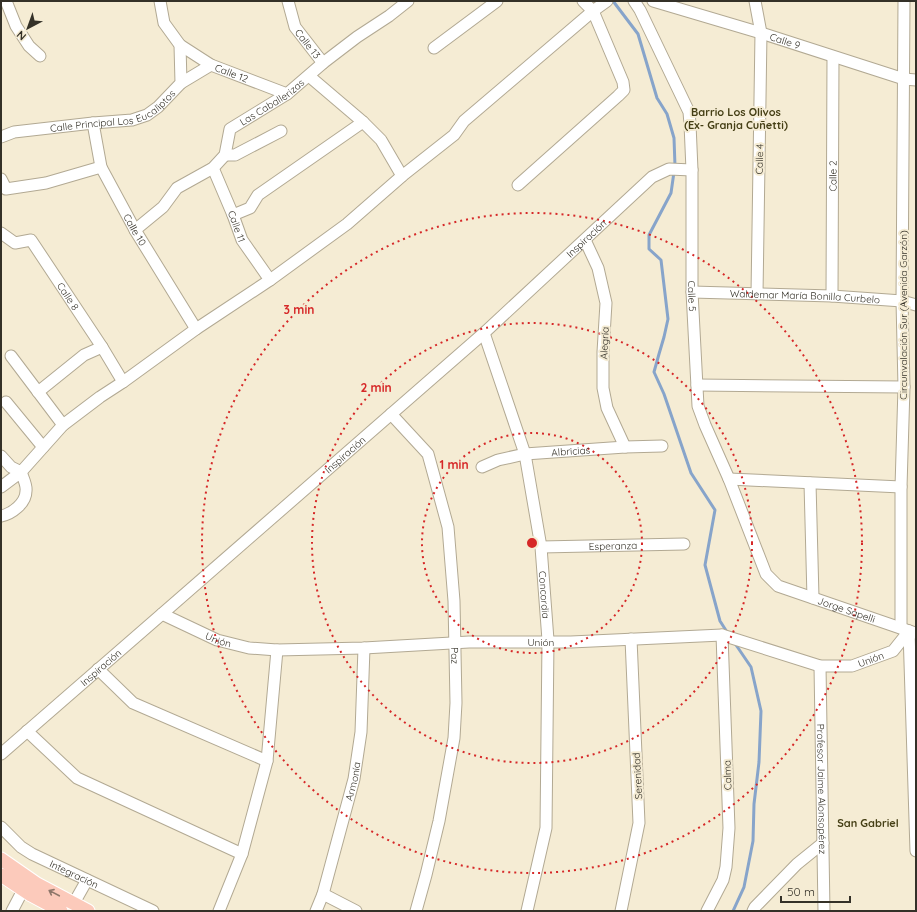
<svg xmlns="http://www.w3.org/2000/svg" width="917" height="912" viewBox="0 0 917 912" font-family="Quicksand,sans-serif">
<rect width="100%" height="100%" fill="#f5ecd4"/>
<g fill="none" stroke-linecap="round" stroke-linejoin="round">
<path stroke="#87a4ca" stroke-width="3" d="M613,1L638,34L657,98L667,114L674,138L675,166
M674,172L671,193L649,235V249L661,260L668,319L664,337L659,354L654,372L664,394L691,473L715,510L705,565L720,621L727,632
M733,911L744,887L753,841L754,804L759,762L761,711L751,667L734,642"/>
<defs>
<g id="minor">
<path d="M6,1L16,26L29,46L40,56"/>
<path id="s1" d="M288,1L295,27L323,63"/>
<path id="s2" d="M634,1L640,10L689,112L690,124L692,170V292L698,406L705,425L729,479L766,574L778,586L915,633"/>
<path id="s3" d="M653,1L761,33L904,79L916,80"/>
<path d="M755,1L761,33L757,294"/>
<path id="s4" d="M180,45L211,65L287,94"/>
<path d="M434,48L497,1"/>
<path d="M309,76L363,122L381,140L402,176"/>
<path d="M181,83L211,65"/>
<path id="s5" d="M93,123L101,167L135,230L196,329"/>
<path id="s6" d="M1,137L14,132L93,123L132,120L147,115L158,107L181,83L180,45L164,23L160,1"/>
<path d="M225,155H235L281,131"/>
<path id="s7" d="M213,168L233,215L242,240L270,280"/>
<path d="M1,179L6,189L46,183L101,167"/>
<path d="M518,185L618,96L624,90L623,82L593,11L583,1"/>
<path d="M233,215L250,208L258,195L363,122"/>
<path id="s8" d="M135,230L163,207L177,188L213,168L225,155L230,129L287,94L323,63L357,37L389,16L408,1"/>
<path id="s9" d="M1,233L15,243L31,240L102,347L123,382"/>
<path d="M585,240L598,268L606,303L603,352V388L607,408L625,447"/>
<path id="s10" d="M692,292L832,296L902,301L916,305"/>
<path id="s11" d="M832,296L833,57"/>
<path id="s12" d="M484,333L525,454L541,547L548,640L546,828L527,911"/>
<path d="M11,356L63,425"/>
<path d="M697,385L904,387"/>
<path d="M38,392L84,355L102,347"/>
<path d="M6,402L43,447"/>
<path id="s13" d="M391,414L428,454L448,527L454,601L456,703L454,738L439,821L426,875L416,911"/>
<path d="M1,456L11,467L21,472L63,425L100,397L123,382L196,329L270,280L347,224L402,176L454,135L464,121L593,11L607,1"/>
<path id="s14" d="M482,467L498,460L525,454L625,447L662,446"/>
<path d="M729,479L901,487"/>
<path d="M810,483L813,598"/>
<path d="M1,487L21,472C23,478 27,485 26,491C26,503 12,514 1,516"/>
<path id="s15" d="M541,547L684,544"/>
<path id="s16" d="M162,614L217,640L249,648L277,650L364,648L469,642H571L722,635L820,666H852L893,651L909,631"/>
<path d="M901,628V487L904,387L902,301L904,1"/>
<path d="M909,631L916,851"/>
<path id="s17" d="M820,666L824,911"/>
<path d="M98,669L133,703L267,761"/>
<path d="M27,731L77,778L242,854"/>
<path id="s18" d="M1,754L162,614L484,333L652,177L669,169L692,170"/>
<path id="s19" d="M1,827L21,847L32,854L153,911"/>
<path d="M323,894L356,911"/>
<path d="M74,903L87,880"/>
<path d="M12,911L23,890"/>
<path d="M219,911L242,854L267,761L277,650"/>
<path id="s20" d="M316,911L323,894L354,779L361,732L364,648"/>
<path d="M621,911L639,823L631,639"/>
<path d="M707,911L723,880L726,867L729,828L722,635"/>
<path d="M753,911L755,907L797,864L823,843"/>
</g>
<path id="major" d="M1,859L37,884L88,911
M1,875L31,895L61,911"/>
</defs>
<use href="#minor" stroke="#b2a993" stroke-width="13"/>
<use href="#major" stroke="#fff" stroke-width="15"/>
<use href="#minor" stroke="#fff" stroke-width="11"/>
<use href="#major" stroke="#fccabb" stroke-width="13"/>
</g>
<defs><path id="oneway-shaft" d="M-6 0H5M1.5-3L5.5 0L1.5 3" fill="none" stroke-width="1.6" stroke-linecap="round" stroke-linejoin="round"/></defs>
<use stroke="#8e766a" href="#oneway-shaft" transform="translate(54 893) rotate(-152)"/>
<g fill="none" stroke="#d62828" stroke-width="2" stroke-dasharray="2 4">
<circle cx="532" cy="543" r="110"/>
<circle cx="532" cy="543" r="220"/>
<circle cx="532" cy="543" r="330"/>
</g>
<g text-anchor="middle" stroke-width="4" stroke-linejoin="round" paint-order="stroke">
<g font-size="10" fill="#343128" stroke="#f5ecd4">
<text dy="4" stroke="none"><textPath href="#s3" startOffset="138">Calle 9</textPath></text>
<text dy="4" stroke="none"><textPath href="#s1" startOffset="48">Calle 13</textPath></text>
<text dy="4" stroke="none"><textPath href="#s4" startOffset="59">Calle 12</textPath></text>
<text dy="4" stroke="none"><textPath href="#s8" startOffset="195">Las Caballerizas</textPath></text>
<text dy="4" stroke="none"><textPath href="#s6" startOffset="117">Calle Principal Los Eucaliptos</textPath></text>
<text transform="translate(759 159) rotate(-89)" y="4">Calle 4</text>
<text dy="4" stroke="none"><textPath href="#s11" startOffset="120">Calle 2</textPath></text>
<text dy="4" stroke="none"><textPath href="#s7" startOffset="63">Calle 11</textPath></text>
<text dy="4" stroke="none"><textPath href="#s5" startOffset="116">Calle 10</textPath></text>
<text dy="4" stroke="none"><textPath href="#s18" startOffset="780">Inspiración</textPath></text>
<text dy="4" stroke="none"><textPath href="#s2" startOffset="308">Calle 5</textPath></text>
<text dy="4" stroke="none"><textPath href="#s10" startOffset="113">Waldemar María Bonilla Curbelo</textPath></text>
<text dy="4" stroke="none"><textPath href="#s9" startOffset="101">Calle 8</textPath></text>
<text transform="translate(903 315) rotate(-90)" y="4">Circunvalación Sur (Avenida Garzón)</text>
<text transform="translate(604 343) rotate(-87)" y="4">Alegría</text>
<text dy="4" stroke="none"><textPath href="#s14" startOffset="91">Albricias</textPath></text>
<text dy="4" stroke="none"><textPath href="#s18" startOffset="456">Inspiración</textPath></text>
<text dy="4" stroke="none"><textPath href="#s15" startOffset="72">Esperanza</textPath></text>
<text dy="4" stroke="none"><textPath href="#s12" startOffset="270">Concordia</textPath></text>
<text dy="4" stroke="none"><textPath href="#s2" startOffset="689">Jorge Sapelli</textPath></text>
<text dy="4" stroke="none"><textPath href="#s16" startOffset="62">Unión</textPath></text>
<text dy="4" stroke="none"><textPath href="#s16" startOffset="386">Unión</textPath></text>
<text dy="4" stroke="none"><textPath href="#s13" startOffset="259">Paz</textPath></text>
<text dy="4" stroke="none"><textPath href="#s16" startOffset="722">Unión</textPath></text>
<text dy="4" stroke="none"><textPath href="#s18" startOffset="132">Inspiración</textPath></text>
<text transform="translate(727 775) rotate(-92)" y="4">Calma</text>
<text transform="translate(637 776) rotate(-93)" y="4">Serenidad</text>
<text dy="4" stroke="none"><textPath href="#s20" startOffset="135">Armonía</textPath></text>
<text dy="4" stroke="none"><textPath href="#s17" startOffset="123">Profesor Jaime Alonsopérez</textPath></text>
<text dy="4" stroke="none"><textPath href="#s19" startOffset="88">Integración</textPath></text>
</g>
<g font-size="11" font-weight="bold" fill="#453f15" stroke="#f5ecd4">
<text x="736" y="116">Barrio Los Olivos<tspan x="736" dy="13">(Ex- Granja Cuñetti)</tspan></text>
<text x="868" y="827">San Gabriel</text>
</g>
</g>
<circle cx="532" cy="543" r="6" fill="#d62828" stroke="#f5ecd4" stroke-width="2"/>
<g font-size="12" text-anchor="middle" font-weight="bold" fill="#d62828" stroke="#f5ecd4" stroke-width="4" stroke-linejoin="round" paint-order="stroke">
<text x="299" y="314">3 min</text>
<text x="376" y="392">2 min</text>
<text x="454" y="469">1 min</text>
</g>
<rect width="917" height="912" fill="none" stroke="#343128" stroke-width="4"/>
<g transform="translate(28 28) rotate(221)" stroke="#f5ecd4" stroke-width="3" paint-order="stroke">
<path d="M0-3L7 15L0 10L-7 15Z" fill="#343128"/>
<text y="-6" font-size="11" font-weight="bold" text-anchor="middle" fill="#343128">N</text>
</g>
<path d="M781 896v6h69v-6" fill="none" stroke="#343128" stroke-width="2"/>
<text x="787" y="896" font-size="12" fill="#343128" stroke="#f5ecd4" stroke-width="3" paint-order="stroke">50 m</text>
</svg>
